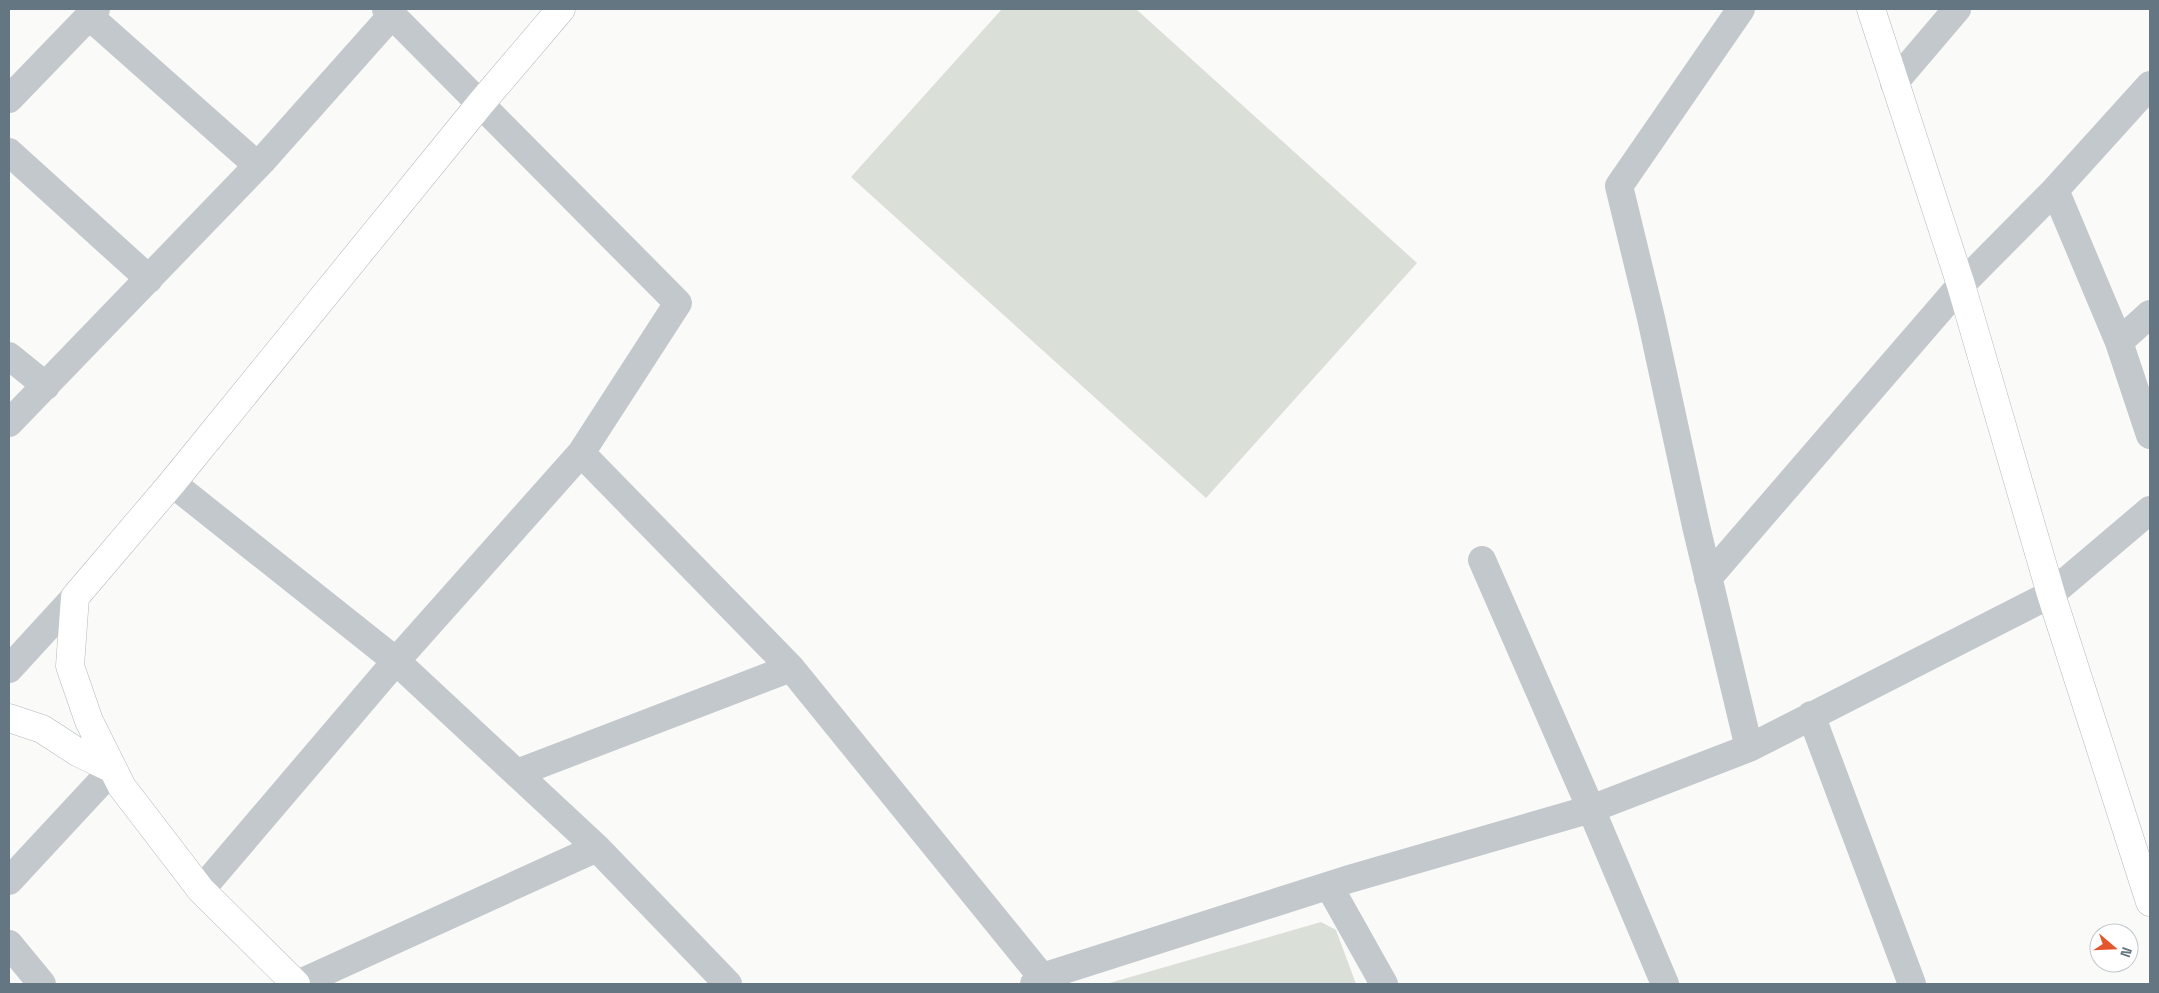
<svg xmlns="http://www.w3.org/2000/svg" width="2159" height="993" viewBox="0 0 2159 993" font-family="'Space Grotesk',sans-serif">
<rect width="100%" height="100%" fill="#fafaf8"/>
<path fill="#dadfd7" d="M1002,9H1136L1417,263L1206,498L851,177Z
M1321,922L1336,930L1356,984H1106Z"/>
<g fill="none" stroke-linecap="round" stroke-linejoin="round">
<defs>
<path id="secondary" d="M1871,9L1961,285L2051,594L2150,902
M9,718L42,729L79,753L113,769
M296,984L201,890L122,787L89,721L70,666L75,597L172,483L481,103L561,9"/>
</defs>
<use href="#secondary" stroke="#b3babf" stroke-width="29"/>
<path stroke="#c3c8cc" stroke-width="28" d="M1741,9L1619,186L1651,318L1696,526L1749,748
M89,16L257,165
M1894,83L1957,9
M9,99L96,9
M9,152L149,279
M2055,190L2119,342L2150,435
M2119,342L2150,314
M9,356L46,386
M9,423L263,160L392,15
M581,453L791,668L1042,977
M172,483L396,661L597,848L728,984
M1482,560L1591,809L1665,984
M1708,578L1961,285L2055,190L2150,85
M9,669L75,597
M1811,715L1912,984
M517,773L791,668
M9,881L113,769
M1329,886L1384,984
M201,890L396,661L581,453L678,303L386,9
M9,944L42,984
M298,984L597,848
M1034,984L1042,977L1346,880L1591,809L1749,748L2051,594L2150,510"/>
<use href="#secondary" stroke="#fff" stroke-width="28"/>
</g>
<rect width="2159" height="993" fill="none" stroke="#657683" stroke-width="20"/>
<g transform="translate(2114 948) rotate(109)"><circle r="24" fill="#ffffff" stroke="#c1c8cd"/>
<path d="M0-4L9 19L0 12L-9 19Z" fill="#e4572e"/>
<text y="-8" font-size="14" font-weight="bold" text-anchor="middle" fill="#657683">N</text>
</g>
</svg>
